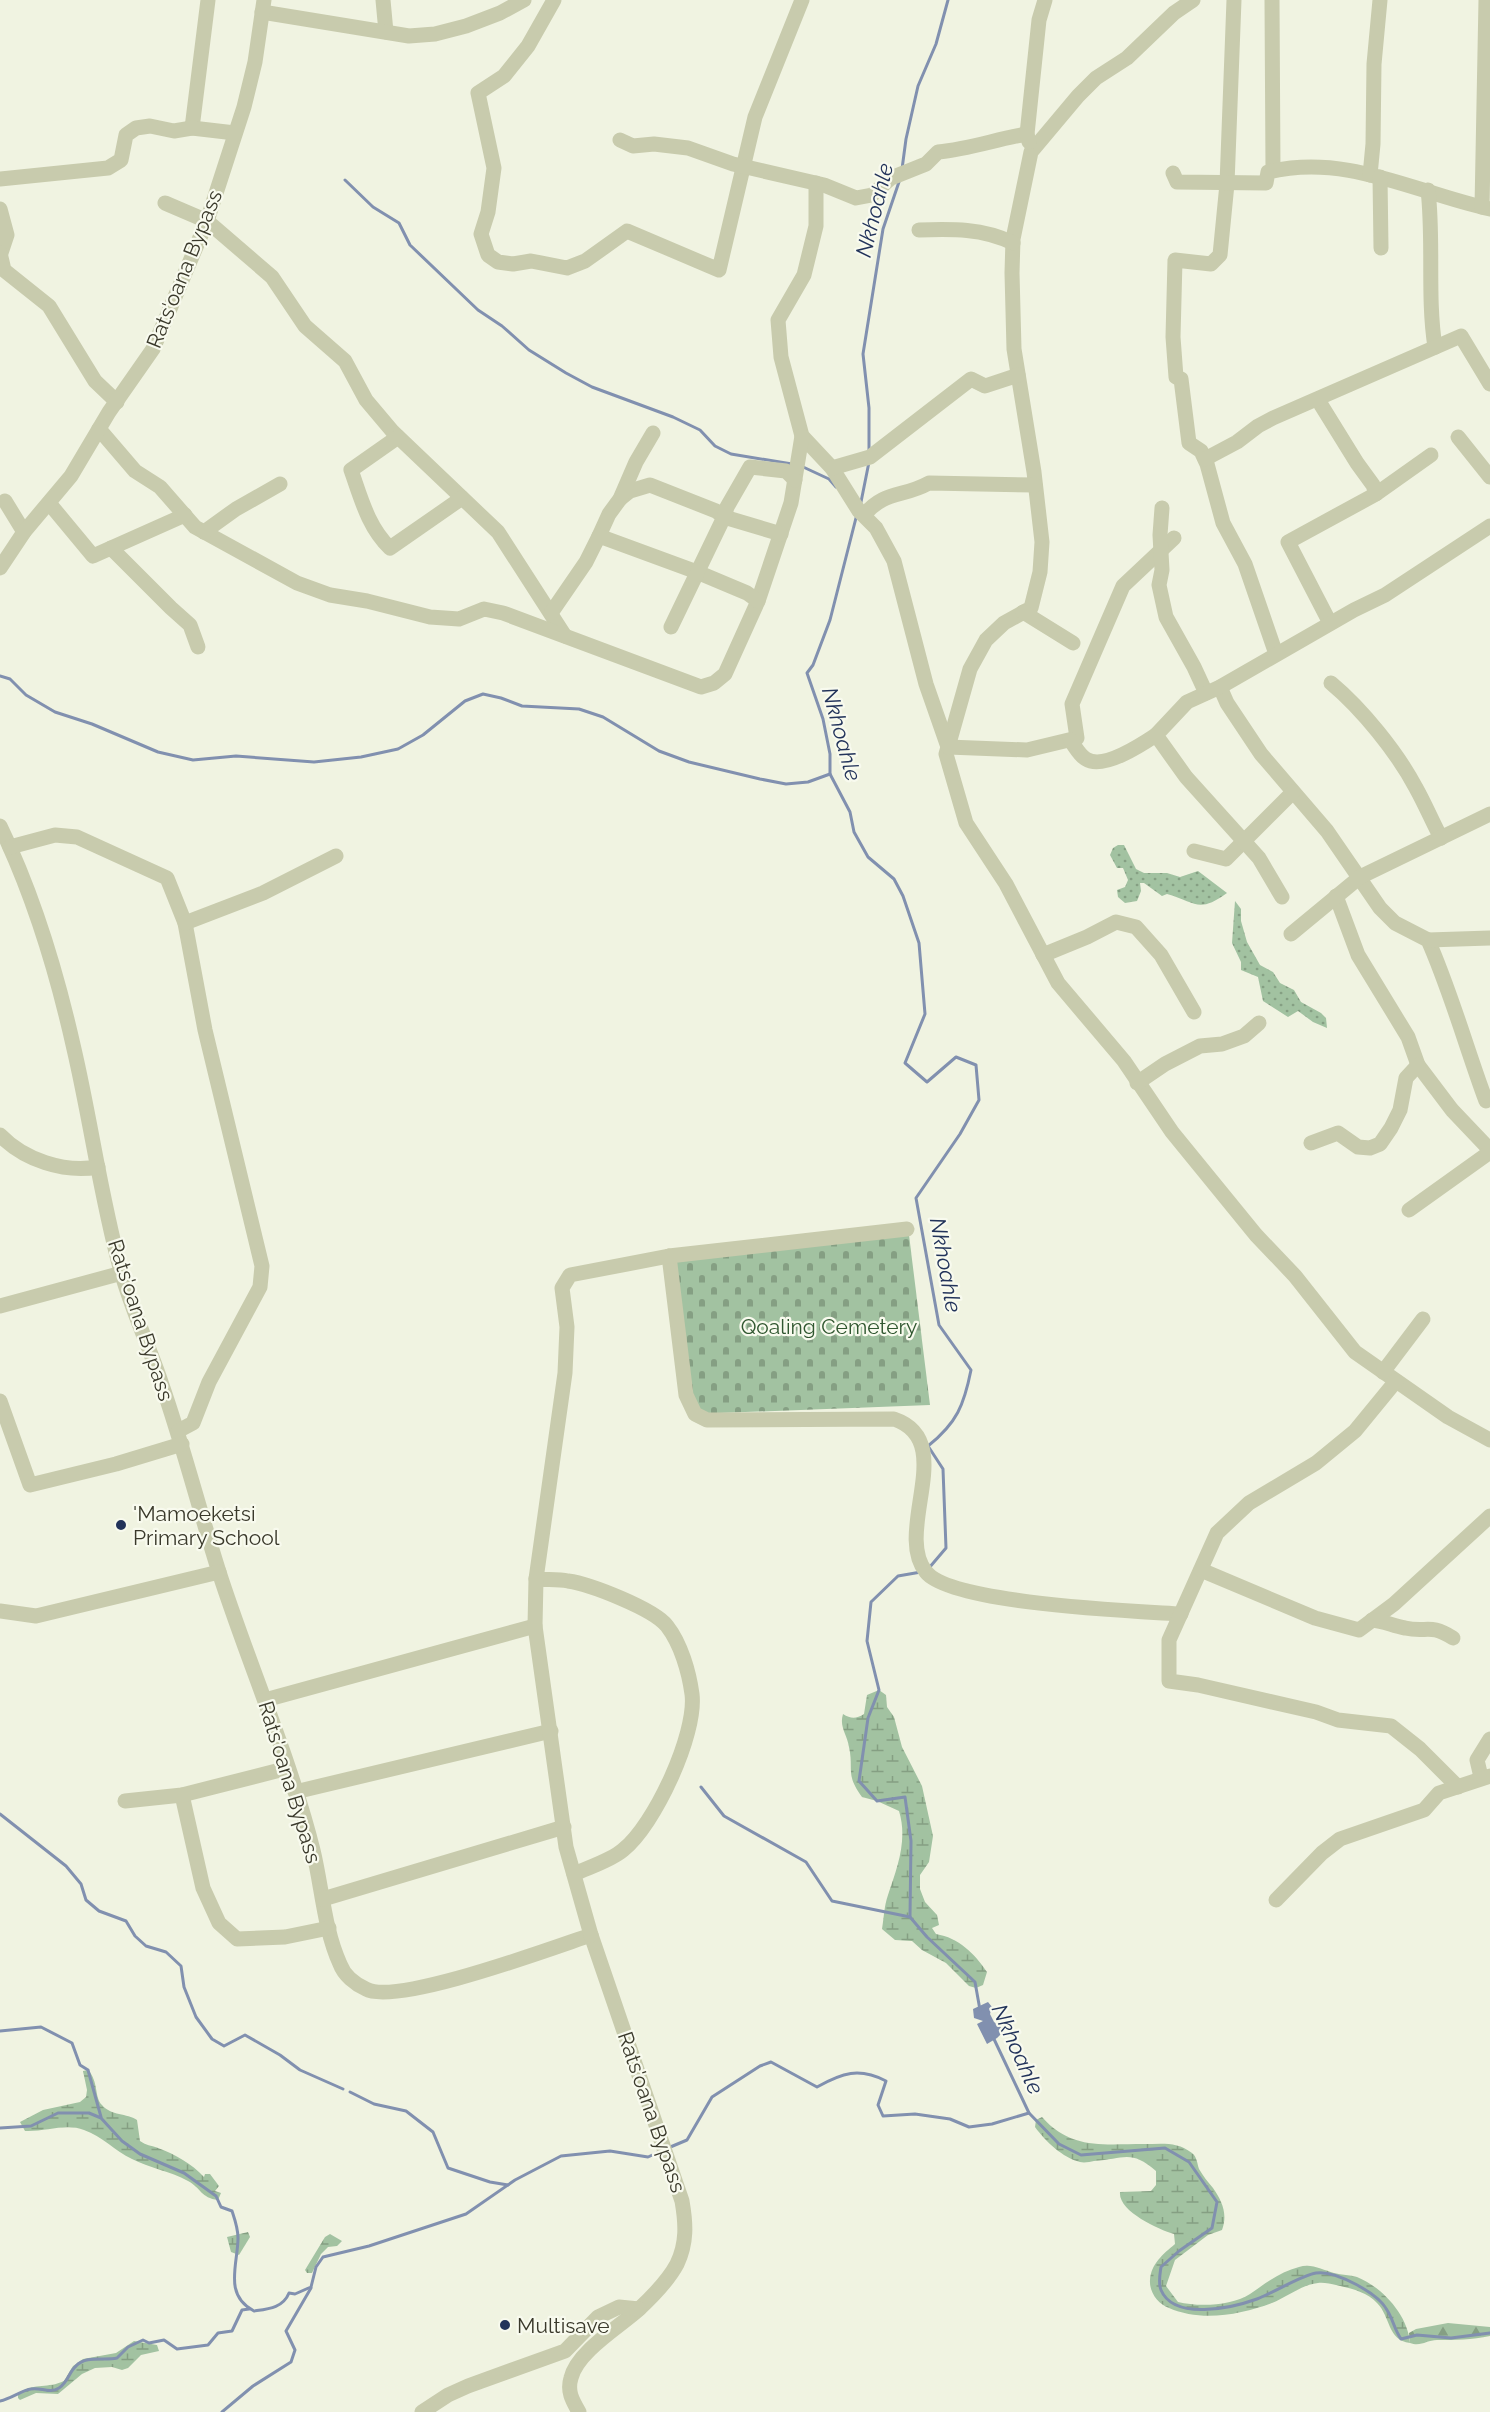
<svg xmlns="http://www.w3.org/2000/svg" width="1490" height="2412" viewBox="0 0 1490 2412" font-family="Raleway,sans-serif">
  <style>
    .grass { fill: url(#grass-dots) }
    .forest { fill: url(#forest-firs) }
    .wetland { fill: url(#wetland-marsh) }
    .cemetery { fill: url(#cemetery-stones) }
    .water { fill: #8190af }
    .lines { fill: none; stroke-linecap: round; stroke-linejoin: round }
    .stream { stroke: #8190af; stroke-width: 3 }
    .minor { stroke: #c8cbad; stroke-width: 15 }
    .poi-dot { fill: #22335a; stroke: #f8faee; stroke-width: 2 }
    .labels { text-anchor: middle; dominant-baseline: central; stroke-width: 4.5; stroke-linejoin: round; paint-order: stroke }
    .street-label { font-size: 21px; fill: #3a392b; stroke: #f8faee }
    .park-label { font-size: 21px; fill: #305730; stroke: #f8faee }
    .poi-label { font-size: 21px; fill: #3a392b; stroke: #f8faee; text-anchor: start }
    .water-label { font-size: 22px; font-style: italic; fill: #22335a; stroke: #f8faee }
  </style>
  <defs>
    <pattern id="grass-dots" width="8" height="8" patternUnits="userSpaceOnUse" patternTransform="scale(1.5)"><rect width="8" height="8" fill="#a2c2a1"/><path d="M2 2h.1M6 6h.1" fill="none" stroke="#859f83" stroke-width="1.8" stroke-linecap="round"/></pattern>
    <pattern id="forest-firs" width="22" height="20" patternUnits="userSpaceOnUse" patternTransform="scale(1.5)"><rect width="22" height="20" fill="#a2c2a1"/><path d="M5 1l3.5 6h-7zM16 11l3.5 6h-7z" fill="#859f83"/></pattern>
    <pattern id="wetland-marsh" width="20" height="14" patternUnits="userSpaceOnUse" patternTransform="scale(1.5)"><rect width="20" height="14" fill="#a2c2a1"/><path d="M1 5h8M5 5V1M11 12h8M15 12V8" fill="none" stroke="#859f83"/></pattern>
    <pattern id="cemetery-stones" width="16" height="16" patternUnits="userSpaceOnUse" patternTransform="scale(1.5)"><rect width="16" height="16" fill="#a2c2a1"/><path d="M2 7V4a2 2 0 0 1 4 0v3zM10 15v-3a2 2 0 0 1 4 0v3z" fill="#859f83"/></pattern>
  </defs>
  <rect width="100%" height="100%" fill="#f0f3e1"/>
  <g class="grass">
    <path d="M1118,845H1124L1136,869L1144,873H1167L1180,877L1198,871L1227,893C1198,914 1196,902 1167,894L1162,896L1144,883H1140L1141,891L1137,901L1125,903L1118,897L1117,890L1125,887L1128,880L1123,868H1117L1110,855L1113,848Z"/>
    <polygon points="1235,901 1241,909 1241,921 1247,942 1260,965 1273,972 1280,983 1294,990 1301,1002 1321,1013 1326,1018 1327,1028 1313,1022 1298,1011 1288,1017 1263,1001 1258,977 1241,970 1241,962 1232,943"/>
  </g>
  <path class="forest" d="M1448,2323L1490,2327V2336C1472,2340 1455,2340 1437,2340C1427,2340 1421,2347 1410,2343L1409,2333L1416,2329Z"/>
  <g class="wetland">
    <path d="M879,1690L886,1695L887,1707L894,1717L902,1747L922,1786L933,1836L929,1862L920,1875V1889L925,1902L937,1915L939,1925L932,1928L936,1934C959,1938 974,1953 987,1972L983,1985L976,1988L969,1986L946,1963L922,1950L912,1941L895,1940L882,1929C884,1918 884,1906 888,1895C897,1868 908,1840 899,1811L877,1801L862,1797C845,1774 854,1770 849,1747C847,1734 839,1727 843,1714C851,1719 856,1719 864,1714L867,1695Z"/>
    <path d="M88,2070C99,2082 94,2097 102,2105C111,2116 127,2113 137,2120L140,2141C147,2146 150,2145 158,2148C175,2154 192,2164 204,2177L205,2174H210L219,2186L215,2191L221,2193L218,2200C201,2198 201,2188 188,2181C170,2171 149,2168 132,2159C115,2151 102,2136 84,2130C66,2123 45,2132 25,2131L20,2122L43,2110L80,2102L86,2097L87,2090L83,2071Z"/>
    <path d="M1042,2117C1071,2150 1103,2144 1144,2144C1161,2144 1177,2141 1192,2153C1197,2157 1197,2163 1199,2169C1203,2176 1208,2182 1213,2188C1222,2201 1228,2214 1222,2230L1208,2235L1175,2260L1166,2286L1178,2302C1199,2307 1231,2306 1250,2294C1266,2283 1280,2272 1299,2267C1311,2263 1323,2270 1334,2273C1342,2275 1350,2275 1357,2277C1382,2287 1408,2315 1410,2343C1387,2340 1391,2317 1377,2303C1367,2292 1350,2288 1336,2285C1331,2284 1323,2282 1318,2283C1301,2285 1287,2297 1272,2303C1240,2315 1201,2322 1169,2308C1158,2304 1149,2292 1150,2280C1151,2264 1163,2254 1175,2244L1174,2234C1158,2229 1118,2211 1120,2192L1151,2191L1156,2185V2171C1131,2149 1124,2159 1094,2161C1090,2162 1084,2163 1080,2162C1063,2158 1045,2141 1035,2127L1036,2120Z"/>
    <polygon points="248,2232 250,2237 239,2255 231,2252 227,2237"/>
    <polygon points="330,2234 342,2241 337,2246 328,2247 321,2254 312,2273 307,2273 305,2270 325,2237"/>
    <path d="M134,2341L157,2345L159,2351L141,2355L128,2368L122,2370L112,2367L95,2368L82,2374L58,2394L36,2393L20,2400L18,2398V2393C37,2382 47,2389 64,2381L73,2366L83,2359L116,2353Z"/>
  </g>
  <polygon class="cemetery" points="909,1235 930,1405 695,1414 669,1256"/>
  <polygon class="water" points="988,2002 992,2007 990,2014 994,2022 1005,2030 997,2038 987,2044 977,2024 983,2021 974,2018 973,2009"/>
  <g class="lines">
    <g class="stream">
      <polyline points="902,169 906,139 918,86 936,44 948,0"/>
      <polyline points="345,180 373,207 399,223 410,245 478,310 502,326 529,350 566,373 592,387 673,417 700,430 715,446 731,454 792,464"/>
      <polyline points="869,452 869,408 863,354 883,229 900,179"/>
      <polyline points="801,466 829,479 836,487"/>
      <polyline points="861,502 869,462"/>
      <path d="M857,514L830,620L813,665L807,673L823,719L830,754V774L850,812L854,832L868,857L894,879L903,896L919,943L925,1014L905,1063L927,1082L956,1057L976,1065L979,1100L960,1134L916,1198L939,1325L971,1370C964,1405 957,1423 928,1446L943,1469L946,1548L929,1568"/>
      <polyline points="0,676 10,679 26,695 55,712 92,724 158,752 193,760 236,756 314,762 361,757 398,749 423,735 465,701 483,694 501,698 522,706 579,709 603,717 659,751 689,762 760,779 786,784 808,782 830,774"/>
      <polyline points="921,1572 898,1576 871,1602 867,1641 879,1690 868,1718 859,1781 877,1801 905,1797 911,1841 910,1917 927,1937 975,1982 980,2010"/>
      <polyline points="701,1787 724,1816 806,1862 832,1901 910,1917"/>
      <polyline points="0,1814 66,1866 81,1884 86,1900 99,1911 126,1921 135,1936 146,1946 166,1952 181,1966 184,1987 196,2017 212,2039 224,2046 245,2035 280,2055 300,2070 343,2089"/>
      <polyline points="0,2031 41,2027 72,2043 80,2065 88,2070 101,2117"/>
      <path d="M993,2037L1029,2113L1059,2144L1081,2155L1165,2148L1189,2162L1217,2202L1212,2228L1179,2251L1161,2267C1160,2274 1158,2283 1161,2290C1174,2321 1232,2308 1257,2299C1273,2293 1302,2275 1316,2273C1335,2270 1378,2293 1387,2310C1393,2319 1394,2329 1401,2339L1417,2335L1451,2338L1490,2333"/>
      <polyline points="350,2092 374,2104 406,2111 433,2132 448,2168 490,2182 508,2185"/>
      <path d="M0,2128L31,2126L58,2113H89L101,2118L122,2141L140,2154L184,2173L216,2196L221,2207L232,2211C235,2220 238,2228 238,2238C238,2264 223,2295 254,2311C268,2309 283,2308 289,2293L295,2294L311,2287L316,2267L323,2257L369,2246L466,2214L515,2180L561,2156L610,2151L648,2157L659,2152"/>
      <path d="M668,2148L687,2140L712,2097L760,2066L771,2062L817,2087C842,2073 859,2067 886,2081L878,2105L883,2116L915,2114L950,2119L969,2127L992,2124L1029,2113"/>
      <path d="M0,2401C11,2399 22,2390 31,2389C41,2387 49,2394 59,2388C68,2382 69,2372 76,2366C86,2355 104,2361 117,2358L128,2347L143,2340L149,2343L164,2340L177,2349L208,2345L218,2333L232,2331L242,2310L249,2309"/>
      <polyline points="222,2412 253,2386 291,2362 295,2350 286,2331 311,2288"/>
    </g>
    <g class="minor">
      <polyline points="383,0 386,32"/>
      <polyline points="554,0 528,46 504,76 478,93 494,168 488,212 481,234 488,255 498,262 513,264 531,261 567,268 585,261 627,231 719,270 755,117 802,0"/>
      <polyline points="1193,0 1174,13 1127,58 1096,78 1078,96 1031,152 1013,239 1012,273 1014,349 1034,472 1042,542 1040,572 1031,608 1004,623 986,640 970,669 946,754 966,823 1006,884 1058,983 1124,1061 1172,1132 1256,1235 1295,1276 1355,1352 1448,1417 1490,1440"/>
      <polyline points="1234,0 1227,184 1220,255 1211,264 1175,260 1173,337 1176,377 1181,379 1189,443 1201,451 1207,464 1223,523 1245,564 1276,654"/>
      <polyline points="1272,0 1273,170"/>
      <polyline points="262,12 409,36 435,34 466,26 500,13 524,0"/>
      <polyline points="192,128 208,0"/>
      <path d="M620,140L633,146L654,144L688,148L733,164L824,185L856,198L872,195L891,178L926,164L938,152C969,149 997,139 1027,134"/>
      <polyline points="1029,142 1027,134 1039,20 1045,0"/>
      <path d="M1173,173L1177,182L1266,183L1268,172C1347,153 1416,193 1490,209"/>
      <polyline points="1370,175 1373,144 1374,64 1380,0"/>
      <polyline points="1380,177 1381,248"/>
      <polyline points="0,179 108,168 121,160 126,135 136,128 150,126 174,131 192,128 235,133"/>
      <polyline points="816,183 816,226 804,275 778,320 781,357 802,436 832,468 859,511 876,528 894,561 926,684 948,747 1027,750 1077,738 1072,704 1123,586 1174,538"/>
      <path d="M1428,190C1434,242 1427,296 1435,347"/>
      <polyline points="165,203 207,221 272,277 305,326 345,361 366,400 393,432 498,532 565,636"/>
      <polyline points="1482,207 1486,0"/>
      <polyline points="0,209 7,235 1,253"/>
      <path d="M919,230C952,229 982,228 1013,243"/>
      <polyline points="0,253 4,270 49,306 95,381 117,402"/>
      <polyline points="1318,400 1357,463 1373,485 1376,494 1288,542 1330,623"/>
      <polyline points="99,429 135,471 160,487 195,527 297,583 330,595 367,601 430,617 459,619 484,609 503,613 701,687 714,683 725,674 758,601 791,503 802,436"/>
      <path d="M398,437L351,470C361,498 368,527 390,548L462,498"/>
      <polyline points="1458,437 1490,477"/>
      <polyline points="1205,459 1237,442 1258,426 1273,418 1461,336 1490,384"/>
      <polyline points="832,468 870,457 971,379 985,386 1018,375"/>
      <polyline points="1376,494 1431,455"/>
      <polyline points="620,499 630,491 650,485 716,511 724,517 781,534"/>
      <polyline points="5,501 24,532"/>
      <polyline points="49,503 93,556 185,515"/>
      <polyline points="1162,508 1160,535 1162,570 1159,585 1166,617 1194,667 1206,693"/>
      <path d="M864,515C885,490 902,498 929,483L1035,485"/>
      <polyline points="204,532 236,509 280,484"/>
      <polyline points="599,536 609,514 620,499 636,462 653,433"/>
      <polyline points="111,548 171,608 190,625 198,647"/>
      <polyline points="0,568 24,532 71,476 109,412 153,349 207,221 244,107 255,62 264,0"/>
      <polyline points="1023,612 1073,643"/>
      <polyline points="551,613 586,562 599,536 697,572 747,593 758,601"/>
      <polyline points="671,627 724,517 727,507 750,467 786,471 795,480"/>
      <path d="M1331,683C1362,709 1397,752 1416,788C1425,804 1432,821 1441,838"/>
      <path d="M1220,687L1227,703L1261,754L1327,831L1380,908L1395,923L1428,940C1451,992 1466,1047 1486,1101"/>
      <path d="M1070,740C1075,746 1079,755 1086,759C1103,770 1141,745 1156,735"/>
      <path d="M0,826C34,896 57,973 74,1049C91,1122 101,1199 121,1271C131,1308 149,1346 161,1382C183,1445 199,1509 219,1572C249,1665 289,1755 313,1850C322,1887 324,1929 340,1964C344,1975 355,1984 366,1989C396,2006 552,1948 591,1935L682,2201C686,2224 687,2243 677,2264C668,2281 652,2297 638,2310C619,2327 577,2352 571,2378C567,2391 572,2400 579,2412"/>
      <polyline points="10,847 55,835 77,837 167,878 185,923 205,1030 262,1266 260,1287 209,1382 193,1423 178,1431"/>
      <polyline points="1194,851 1226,859 1293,792"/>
      <polyline points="1336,896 1358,955 1408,1037 1418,1065 1452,1110 1490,1150"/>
      <polyline points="1282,897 1259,858 1186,777 1156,735 1187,702 1220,687 1354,610 1385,595 1490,526"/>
      <polyline points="185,923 263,893 336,856"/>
      <polyline points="1291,934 1360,877 1490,814"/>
      <polyline points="1428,940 1490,938"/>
      <polyline points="1043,955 1087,937 1116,922 1136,927 1161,955 1194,1012"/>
      <polyline points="1137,1083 1165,1064 1200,1046 1222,1044 1244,1036 1259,1023"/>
      <path d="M0,1135C24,1160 64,1173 98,1167"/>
      <polyline points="1311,1143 1338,1133 1358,1147 1370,1148 1380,1144 1391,1128 1400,1110 1406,1078 1418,1065"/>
      <polyline points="1409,1210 1490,1152"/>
      <path d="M669,1256L686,1395L695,1414L707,1420L894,1419C959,1441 893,1531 926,1572C951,1604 1136,1611 1181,1614"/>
      <polyline points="0,1306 122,1273"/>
      <polyline points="1383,1372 1423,1319"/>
      <polyline points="1396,1381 1355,1431 1316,1463 1249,1503 1217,1533 1169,1640 1169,1681 1198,1685 1316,1712 1338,1720 1391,1726 1420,1749 1458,1787"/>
      <polyline points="0,1401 30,1485 116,1464 182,1444"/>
      <polyline points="1201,1570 1315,1618 1359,1630 1394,1604 1490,1516"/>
      <path d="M536,1579C547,1580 558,1579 568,1581C590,1584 654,1609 667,1626C681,1644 689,1672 692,1694C697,1734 654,1826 623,1850C610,1861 589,1867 574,1874"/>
      <polyline points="0,1611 36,1616 219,1572"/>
      <path d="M1372,1620C1384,1621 1393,1626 1405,1628C1428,1633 1429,1623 1453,1638"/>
      <polyline points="265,1700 535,1626"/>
      <polyline points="1481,1777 1477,1760 1490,1739"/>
      <polyline points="295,1792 551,1731"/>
      <polyline points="182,1795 203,1888 219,1923 237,1939 285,1937 329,1928"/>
      <polyline points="125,1801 182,1795 288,1768"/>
      <polyline points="323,1899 564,1827"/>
      <polyline points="1276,1900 1322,1853 1340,1839 1424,1810 1439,1793 1490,1776"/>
      <polyline points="591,1935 566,1847 535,1626 536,1579 565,1373 567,1327 562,1288 570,1275 669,1256 907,1229"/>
      <polyline points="422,2412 448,2395 468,2386 565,2351 598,2317 619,2307 639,2309"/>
    </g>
  </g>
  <g class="poi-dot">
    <circle cx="121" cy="1525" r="6"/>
    <circle cx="505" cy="2325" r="6"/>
  </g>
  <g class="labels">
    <g class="street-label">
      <text transform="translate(184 269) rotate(-68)">Rats'oana Bypass</text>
      <text transform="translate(141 1320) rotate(72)">Rats'oana Bypass</text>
      <text transform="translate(290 1782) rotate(73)">Rats'oana Bypass</text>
      <text transform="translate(652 2112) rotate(71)">Rats'oana Bypass</text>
    </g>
    <g class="park-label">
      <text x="829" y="1326">Qoaling Cemetery</text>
    </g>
    <g class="poi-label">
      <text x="133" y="1513">'Mamoeketsi<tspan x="133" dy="24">Primary School</tspan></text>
      <text x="517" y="2325">Multisave</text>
    </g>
    <g class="water-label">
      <text transform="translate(874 210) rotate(-76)">Nkhoahle</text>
      <text transform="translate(842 734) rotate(75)">Nkhoahle</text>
      <text transform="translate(946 1265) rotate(80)">Nkhoahle</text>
      <text transform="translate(1018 2049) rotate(66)">Nkhoahle</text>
    </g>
  </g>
</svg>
